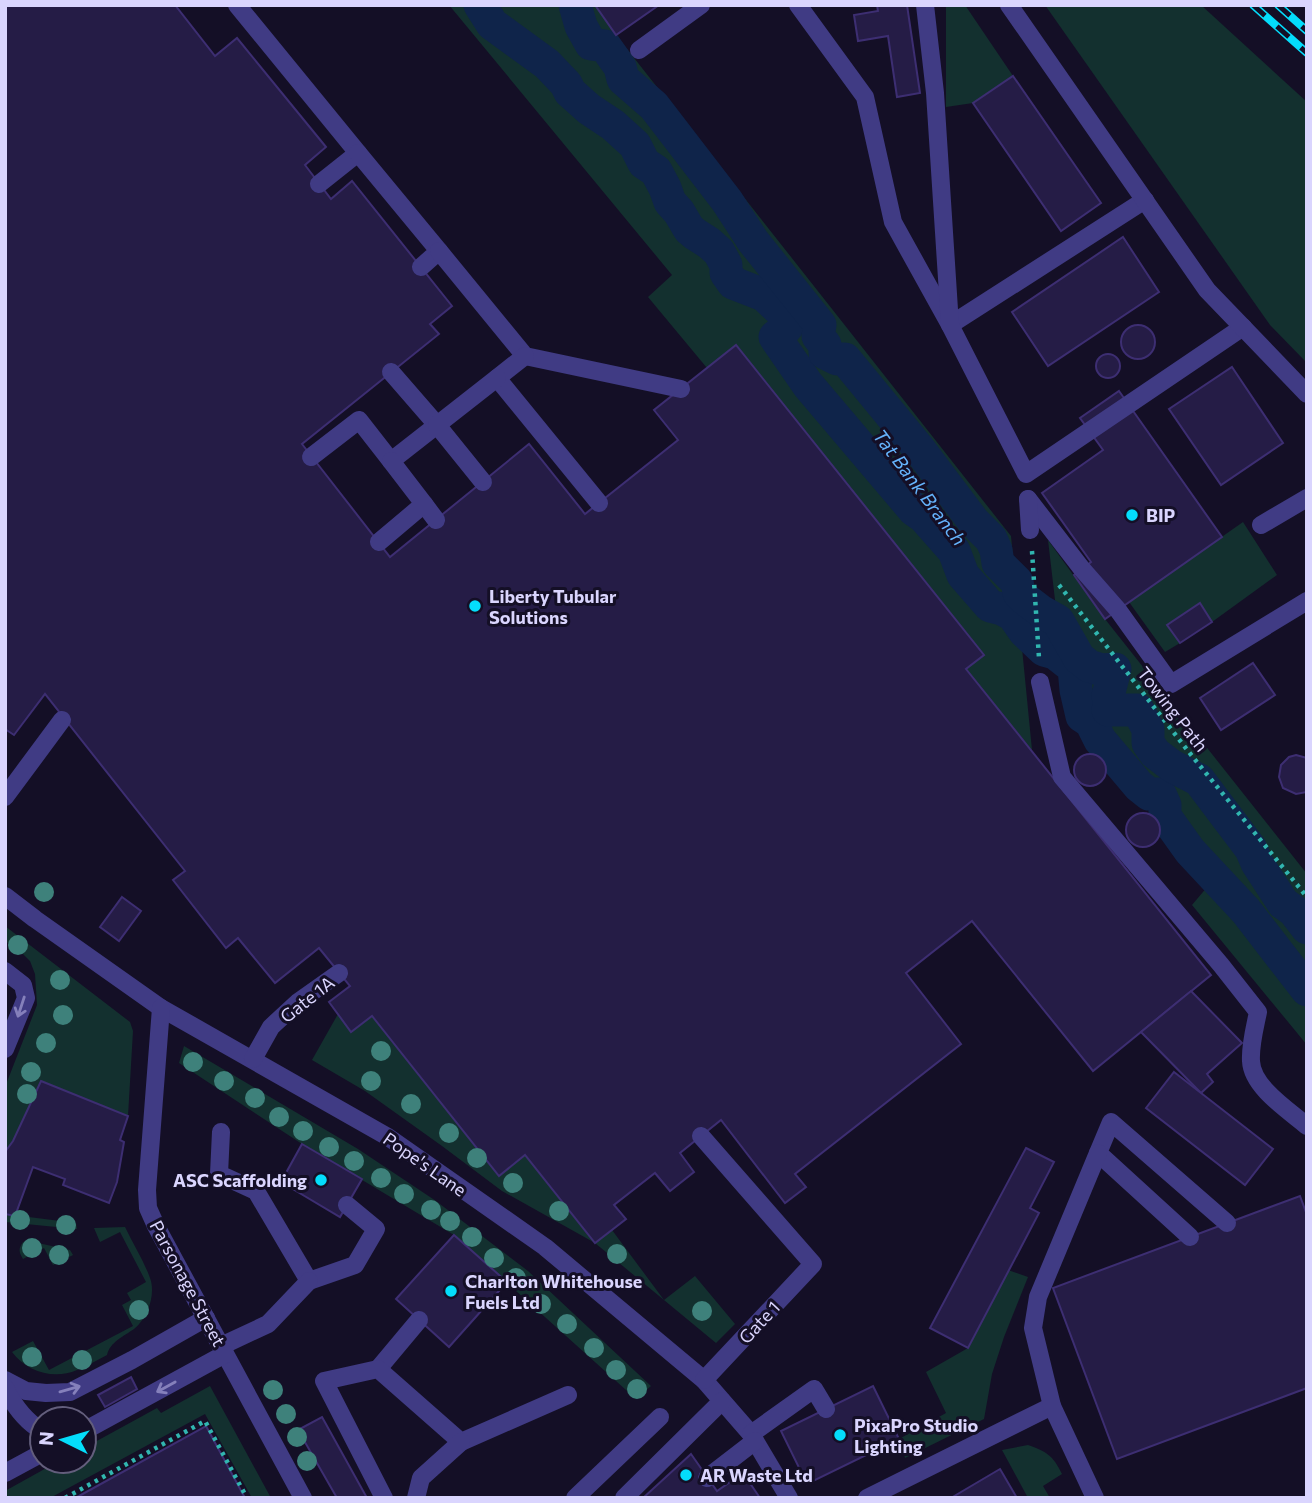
<svg xmlns="http://www.w3.org/2000/svg" width="1312" height="1503" viewBox="0 0 1312 1503" font-family="Commissioner,sans-serif">
  <style>
    .green { fill: #13302f }
    .lines { fill: none; stroke-linecap: round; stroke-linejoin: round }
    .canal { stroke: #0f244a; stroke-width: 33 }
    .building { fill: #251c46; stroke: #3d2e72; stroke-width: 2 }
    .path { stroke: #31b6b0; stroke-width: 4.5; stroke-dasharray: 3.5 5; stroke-linecap: butt }
    .minor { stroke: #403b84; stroke-width: 18 }
    .rail-casing { stroke: #04ddfb; stroke-width: 8 }
    .rail { stroke: #140f26; stroke-width: 5; stroke-dasharray: 16; stroke-linecap: butt }
    .tree { fill: #3e817b }
    .oneway { stroke: #8580bb }
    .poi-dot { fill: #04ddfb; stroke: #140f26; stroke-width: 2.5 }
    .labels { text-anchor: middle; dominant-baseline: central; stroke-width: 6; stroke-linejoin: round; paint-order: stroke }
    .poi-label { font-size: 18px; font-weight: bold; fill: #dad5fe; stroke: #140f26; text-anchor: start }
    .street-label { font-size: 18px; fill: #dad5fe; stroke: #140f26 }
    .water-label { font-size: 19px; font-style: italic; fill: #65b3fc; stroke: #140f26 }
  </style>
  <rect width="100%" height="100%" fill="#140f26"/>
  <g class="green">
    <polygon points="449,5 595,5 616,35 1011,536 1032,750 966,669 983,655 736,345 707,368 648,297 672,275"/>
    <polygon points="947,5 965,5 1013,76 973,103 946,107 946,7"/>
    <polygon points="1045,5 1201,5 1307,102 1307,363 1270,325"/>
    <polygon points="1243,522 1277,575 1212,622 1199,603 1168,624 1180,643 1165,652 1129,602"/>
    <polygon points="1048,540 1105,619 1307,874 1307,1045 1192,905 1208,886 1136,793 1068,711"/>
    <polygon points="5,926 130,1022 133,1031 128,1116 41,1081 13,1141 5,1152 5,1087 37,1005 35,974 30,961 20,951 5,941"/>
    <polygon points="338,1014 351,1032 372,1016 499,1176 525,1155 594,1243 612,1230 664,1300 695,1276 735,1324 716,1343 595,1243 502,1191 442,1146 365,1091 312,1060"/>
    <polygon points="184,1046 358,1149 436,1201 528,1271 651,1386 636,1399 454,1235 302,1144 179,1063"/>
    <polygon points="5,1214 76,1223 77,1229 5,1222"/>
    <path d="M125,1227C133,1244 144,1261 150,1278C156,1294 148,1318 134,1329C124,1336 110,1342 107,1355C97,1360 87,1366 77,1370C54,1380 27,1372 12,1352L33,1341L49,1370L133,1326L122,1305L131,1300L127,1293L146,1282L120,1232L100,1242L94,1228Z"/>
    <path d="M29,1241L70,1250L73,1255L53,1265L44,1248L23,1259C19,1252 18,1249 23,1242Z"/>
    <polygon points="1008,1270 1028,1277 1004,1337 992,1374 984,1419 905,1458 899,1439 946,1413 926,1372 968,1348"/>
    <polygon points="210,1386 271,1498 252,1498 205,1414 50,1498 5,1498 5,1491 59,1461 84,1461 84,1448 157,1408 161,1413"/>
    <path d="M1028,1445C1048,1452 1053,1456 1062,1474L1043,1486L1050,1498H1028L1002,1450Z"/>
  </g>
  <g class="lines">
    <g class="canal">
      <polyline points="480,5 492,24 547,64 566,84 570,92 589,109 613,125 635,145 644,163 656,171 665,188 670,202 679,212 689,229 695,234 709,243 719,252 726,265 726,273 733,283 764,295 783,313 787,327 775,337 808,385 914,510 924,517 954,551 963,575 990,606 1002,609 1013,615 1024,631 1044,650 1055,653 1074,668 1076,690 1082,716 1091,722 1100,740 1139,786 1149,794 1160,794 1165,805 1165,816 1190,851 1246,911 1307,990"/>
      <polyline points="575,5 581,26 591,44 605,46 620,67 623,79 654,106 727,201 753,241 820,325 818,336 825,345 825,353 837,359 845,359 919,449 974,522 991,539 996,550 998,563 1017,582 1019,593 1025,599 1042,612 1058,621 1079,658 1089,666 1102,670 1115,669 1108,696 1110,704 1108,710 1138,710 1148,729 1148,743 1155,753 1172,766 1199,780 1251,849 1257,863 1283,903 1294,911 1307,928"/>
    </g>
  </g>
  <g class="building">
    <polygon points="5,5 175,5 215,56 237,38 326,147 305,165 331,199 352,181 452,306 430,324 439,334 302,444 390,557 529,444 585,514 678,440 654,410 736,345 984,655 966,669 1211,975 1093,1071 972,921 906,973 961,1044 795,1174 806,1187 785,1203 721,1120 680,1153 694,1172 670,1191 655,1173 614,1205 626,1219 595,1243 525,1155 499,1176 372,1016 351,1032 329,1002 350,986 319,948 275,983 238,938 226,948 173,880 185,871 45,694 14,735 5,729"/>
    <polygon points="595,5 659,5 616,35"/>
    <polygon points="877,5 907,5 920,93 897,97 888,36 858,41 854,15 878,11"/>
    <polygon points="1013,76 1101,203 1061,231 973,103"/>
    <polygon points="1123,237 1159,292 1048,366 1012,312"/>
    <circle cx="1138" cy="342" r="17"/>
    <circle cx="1108" cy="366" r="12"/>
    <polygon points="1232,367 1283,443 1221,485 1169,409"/>
    <polygon points="1119,391 1222,537 1105,619 1074,575 1091,562 1042,493 1103,450 1080,418"/>
    <polygon points="1200,603 1212,622 1180,643 1167,625"/>
    <polygon points="1253,663 1275,695 1221,730 1200,698"/>
    <circle cx="1090" cy="770" r="16"/>
    <polygon points="1296,755 1307,758 1307,792 1296,794 1283,788 1279,777 1281,765 1289,757"/>
    <circle cx="1143" cy="830" r="17"/>
    <polygon points="122,897 141,911 119,941 100,927"/>
    <polygon points="1191,991 1242,1043 1207,1074 1213,1082 1201,1093 1141,1032"/>
    <polygon points="1174,1072 1273,1149 1245,1185 1146,1108"/>
    <polygon points="41,1081 128,1116 120,1140 124,1142 117,1182 109,1203 63,1185 65,1179 33,1167 15,1216 5,1214 5,1152 13,1141"/>
    <polygon points="302,1144 362,1179 340,1217 281,1182"/>
    <polygon points="1026,1148 1054,1162 1030,1208 1039,1213 968,1348 930,1328"/>
    <polygon points="1300,1196 1307,1215 1307,1388 1117,1459 1053,1288"/>
    <polygon points="454,1235 507,1282 449,1347 396,1299"/>
    <polygon points="131,1377 137,1389 105,1407 98,1395"/>
    <polygon points="873,1386 899,1439 807,1484 781,1431"/>
    <polygon points="322,1417 367,1498 337,1498 298,1430"/>
    <polygon points="206,1426 245,1498 75,1498 79,1496"/>
    <polygon points="691,1454 717,1491 743,1473 760,1498 643,1498"/>
    <polygon points="1000,1469 1017,1498 951,1498"/>
  </g>
  <g class="lines">
    <g class="path">
      <polyline points="1032,551 1039,658"/>
      <polyline points="1059,585 1192,756 1307,897"/>
      <polyline points="65,1498 205,1421 247,1498"/>
    </g>
    <g class="minor">
      <polyline points="237,5 358,153 319,184"/>
      <polyline points="798,5 865,97 893,222 950,325 1145,200"/>
      <polyline points="925,5 935,93 950,325 1026,474 1243,327"/>
      <polyline points="1009,5 1207,290 1307,394"/>
      <polyline points="639,50 701,5"/>
      <polyline points="358,153 439,251 421,267"/>
      <polyline points="439,251 525,356 681,389"/>
      <polyline points="525,356 497,378 599,503"/>
      <polyline points="311,457 359,420 391,461 437,425 391,372"/>
      <polyline points="483,482 437,425 497,378"/>
      <polyline points="1028,499 1082,569 1118,610 1171,684 1307,601"/>
      <polyline points="1028,499 1030,530"/>
      <polyline points="424,504 436,520"/>
      <polyline points="1261,525 1307,498"/>
      <polyline points="379,542 424,504 391,461"/>
      <path d="M1040,682L1062,777L1221,965L1258,1012C1255,1027 1250,1045 1251,1061C1252,1087 1288,1110 1307,1126"/>
      <polyline points="5,797 62,720"/>
      <polyline points="5,896 35,919 161,1008 388,1137 545,1247 704,1380 751,1434 789,1498"/>
      <polyline points="5,971 23,985 26,998 5,1049"/>
      <polyline points="161,1008 147,1190 148,1208 156,1226 303,1498"/>
      <polyline points="253,1059 271,1027 298,1002 339,973"/>
      <polyline points="221,1132 219,1174 256,1191 309,1281 355,1265 376,1229 347,1205"/>
      <polyline points="701,1136 813,1264 704,1380"/>
      <polyline points="1190,1237 1098,1153 1111,1122 1227,1223"/>
      <polyline points="221,1346 268,1324 309,1281"/>
      <polyline points="378,1369 419,1320"/>
      <polyline points="5,1380 26,1391 46,1393 70,1392 132,1360 206,1318"/>
      <path d="M5,1388C14,1406 25,1421 42,1431"/>
      <polyline points="84,1431 225,1354"/>
      <polyline points="751,1434 814,1389 826,1409"/>
      <polyline points="5,1473 42,1453"/>
      <polyline points="707,1478 755,1441"/>
      <polyline points="384,1498 324,1381 378,1369 461,1442 568,1395"/>
      <polyline points="416,1498 421,1478 461,1442"/>
      <polyline points="575,1498 660,1417"/>
      <polyline points="624,1498 722,1401"/>
      <polyline points="867,1498 1052,1406"/>
      <polyline points="1095,1498 1052,1406 1033,1328 1038,1297 1098,1153"/>
    </g>
    <g class="rail-casing">
      <g id="rail">
        <polyline points="1253,5 1307,53"/>
        <polyline points="1278,5 1307,31"/>
      </g>
    </g>
    <use href="#rail" class="rail"/>
  </g>
  <g class="tree">
    <circle cx="44" cy="892" r="10"/>
    <circle cx="18" cy="945" r="10"/>
    <circle cx="60" cy="980" r="10"/>
    <circle cx="63" cy="1015" r="10"/>
    <circle cx="46" cy="1043" r="10"/>
    <circle cx="381" cy="1051" r="10"/>
    <circle cx="193" cy="1062" r="10"/>
    <circle cx="31" cy="1072" r="10"/>
    <circle cx="224" cy="1081" r="10"/>
    <circle cx="371" cy="1081" r="10"/>
    <circle cx="27" cy="1094" r="10"/>
    <circle cx="255" cy="1098" r="10"/>
    <circle cx="411" cy="1104" r="10"/>
    <circle cx="279" cy="1117" r="10"/>
    <circle cx="303" cy="1131" r="10"/>
    <circle cx="449" cy="1133" r="10"/>
    <circle cx="329" cy="1147" r="10"/>
    <circle cx="477" cy="1158" r="10"/>
    <circle cx="354" cy="1161" r="10"/>
    <circle cx="381" cy="1178" r="10"/>
    <circle cx="513" cy="1183" r="10"/>
    <circle cx="404" cy="1194" r="10"/>
    <circle cx="431" cy="1210" r="10"/>
    <circle cx="559" cy="1211" r="10"/>
    <circle cx="20" cy="1220" r="10"/>
    <circle cx="450" cy="1221" r="10"/>
    <circle cx="66" cy="1225" r="10"/>
    <circle cx="472" cy="1237" r="10"/>
    <circle cx="32" cy="1248" r="10"/>
    <circle cx="617" cy="1254" r="10"/>
    <circle cx="59" cy="1255" r="10"/>
    <circle cx="494" cy="1258" r="10"/>
    <circle cx="516" cy="1278" r="10"/>
    <circle cx="541" cy="1304" r="10"/>
    <circle cx="139" cy="1310" r="10"/>
    <circle cx="702" cy="1311" r="10"/>
    <circle cx="567" cy="1324" r="10"/>
    <circle cx="594" cy="1348" r="10"/>
    <circle cx="32" cy="1357" r="10"/>
    <circle cx="82" cy="1360" r="10"/>
    <circle cx="616" cy="1370" r="10"/>
    <circle cx="637" cy="1389" r="10"/>
    <circle cx="273" cy="1390" r="10"/>
    <circle cx="286" cy="1414" r="10"/>
    <circle cx="297" cy="1437" r="10"/>
    <circle cx="307" cy="1461" r="10"/>
  </g>
  <defs><path id="oneway-shaft" d="M-6 0H5M1.5-3L5.5 0L1.5 3" fill="none" stroke-width="1.6" stroke-linecap="round" stroke-linejoin="round" transform="scale(1.75)"/></defs>
  <g class="oneway">
    <use href="#oneway-shaft" transform="translate(21 1007) rotate(108)"/>
    <use href="#oneway-shaft" transform="translate(166 1387) rotate(151)"/>
    <use href="#oneway-shaft" transform="translate(70 1389) rotate(-16)"/>
  </g>
  <g class="poi-dot">
    <circle cx="1132" cy="515" r="7"/>
    <circle cx="475" cy="606" r="7"/>
    <circle cx="321" cy="1180" r="7"/>
    <circle cx="451" cy="1291" r="7"/>
    <circle cx="840" cy="1435" r="7"/>
    <circle cx="686" cy="1475" r="7"/>
  </g>
  <g class="labels">
    <g class="poi-label">
      <text x="1146" y="515">BIP</text>
      <text x="489" y="596">Liberty Tubular<tspan x="489" dy="21">Solutions</tspan></text>
      <text x="307" y="1180" text-anchor="end">ASC Scaffolding</text>
      <text x="465" y="1281">Charlton Whitehouse<tspan x="465" dy="21">Fuels Ltd</tspan></text>
      <text x="854" y="1425">PixaPro Studio<tspan x="854" dy="21">Lighting</tspan></text>
      <text x="700" y="1475">AR Waste Ltd</text>
    </g>
    <g class="street-label">
      <text transform="translate(1173 709) rotate(52)">Towing Path</text>
      <text transform="translate(307 999) rotate(-38)">Gate 1A</text>
      <text transform="translate(425 1164) rotate(35)">Pope's Lane</text>
      <text transform="translate(188 1283) rotate(62)">Parsonage Street</text>
      <text transform="translate(759 1322) rotate(-47)">Gate 1</text>
    </g>
    <g class="water-label">
      <text transform="translate(920 487) rotate(53)">Tat Bank Branch</text>
    </g>
  </g>
  <rect width="1312" height="1503" fill="none" stroke="#dad5fe" stroke-width="14"/>
  <g transform="translate(63 1440) rotate(275)"><circle r="33" fill="#140f26" stroke="#635e7c" stroke-width="2"/>
  <path d="M0-5L12 26L0 18L-12 26Z" fill="#04ddfb"/>
  <text y="-10" font-size="19" font-weight="bold" text-anchor="middle" fill="#dad5fe">N</text>
  </g>
</svg>
